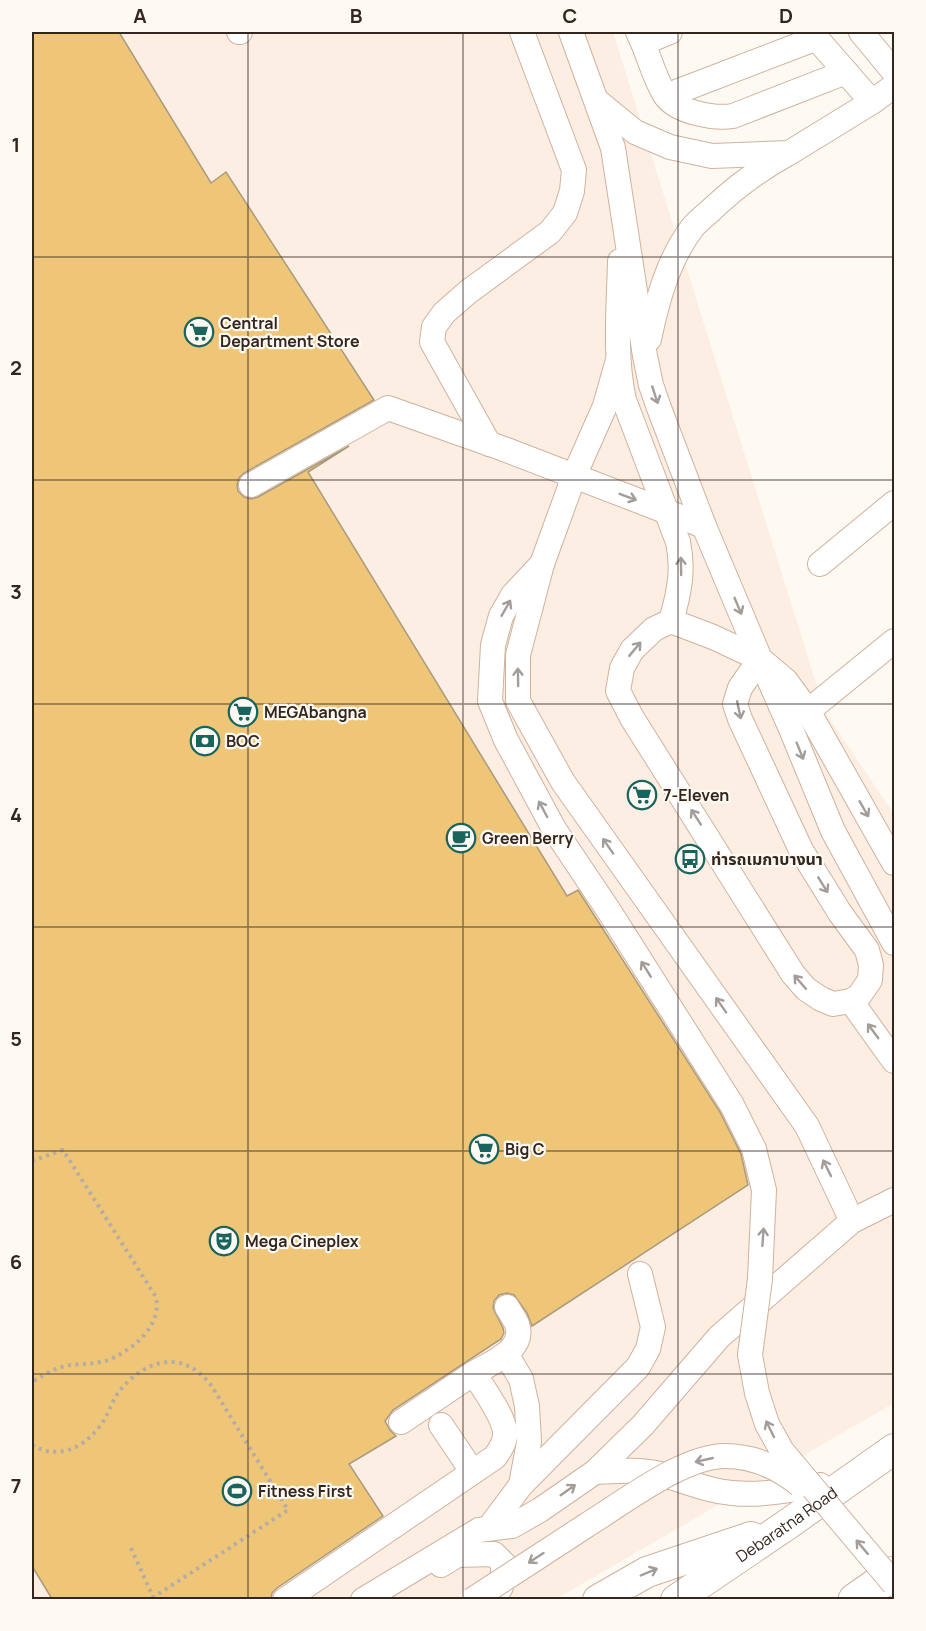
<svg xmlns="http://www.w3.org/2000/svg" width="926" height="1631" viewBox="0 0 926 1631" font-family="Manrope,'Noto Sans Thai',sans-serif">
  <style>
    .built { fill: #fdeee3 }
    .building { fill: #efc677; stroke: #aa9a7d; stroke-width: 1.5 }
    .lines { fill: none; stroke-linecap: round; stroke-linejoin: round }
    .minor-casing { stroke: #cfb29d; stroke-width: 26 }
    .major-casing { stroke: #cfb29d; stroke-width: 32 }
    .highway-casing { stroke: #cfb29d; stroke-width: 35 }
    .path { stroke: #b4aca6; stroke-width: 4; stroke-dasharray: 3 4.5; stroke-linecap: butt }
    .minor { stroke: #fff; stroke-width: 24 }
    .major { stroke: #fff; stroke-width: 30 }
    .highway { stroke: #fff; stroke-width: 33 }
    .minor-bridge-casing { stroke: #cfb29d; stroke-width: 26; stroke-linecap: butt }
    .minor-bridge { stroke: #fff; stroke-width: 24 }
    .oneway { stroke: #a39d9a }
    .grid { fill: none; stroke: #32261e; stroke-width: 1.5; stroke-opacity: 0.55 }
    .labels { text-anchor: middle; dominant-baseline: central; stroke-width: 4.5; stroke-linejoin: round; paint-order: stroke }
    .poi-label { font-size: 16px; font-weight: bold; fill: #32261e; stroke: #fff9f4; text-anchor: start }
    .street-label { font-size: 16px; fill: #32261e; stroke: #fff9f4 }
    .neatline { fill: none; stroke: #32261e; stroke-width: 2 }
    .grid-label { font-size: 20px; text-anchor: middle; font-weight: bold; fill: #32261e }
  </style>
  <rect width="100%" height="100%" fill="#fff9f4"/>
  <polygon class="built" points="32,32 613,32 825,712 894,814 894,1403 556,1599 32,1600"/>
  <polygon class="building" points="32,32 119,32 211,183 226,172 374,400 244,473 239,478 237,485 238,491 244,497 251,499 258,497 349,446 308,472 567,896 578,890 720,1112 741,1154 748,1185 532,1326 527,1313 514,1295 507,1293 499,1295 494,1301 493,1308 503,1328 504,1333 501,1339 393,1410 385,1421 390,1430 396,1436 349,1464 383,1516 277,1588 272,1593 271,1599 52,1599 32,1566"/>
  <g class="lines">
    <g class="minor-casing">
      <g id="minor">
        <polyline points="239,32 240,32"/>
        <polyline points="571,32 613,148 645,356 651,385 659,408 704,526 760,659 791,729 833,831 894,943"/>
        <polyline points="638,32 643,43 670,32"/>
        <polyline points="811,32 872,102"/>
        <polyline points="861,32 894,72"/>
        <path d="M643,43C650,60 655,79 665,95C676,112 714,119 733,116L846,72"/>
        <polyline points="666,96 817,38"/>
        <polyline points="597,101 635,132 670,147 712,156 789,153 872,102 894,86"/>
        <path d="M620,261C619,307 614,355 624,400L678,542C684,570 679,594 671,621"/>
        <path d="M649,339C657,301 668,260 692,228C697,222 703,217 709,212C733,189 758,170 787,154"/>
        <polyline points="489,444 432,342 434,327 444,313 468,292 550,232 565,213 572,191 574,170 522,32"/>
        <polyline points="251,485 388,408 504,449 704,526"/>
        <polyline points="542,564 518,655 518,701 563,782 807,1126 852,1221"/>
        <polyline points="820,564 894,503"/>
        <polyline points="760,659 740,688 735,704 740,719 801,850 840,913 867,950 871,965 870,980 859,996 851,1001 833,1004 821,999 806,989 793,974 632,718 618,691 622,668 632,650 654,629 671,621 713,637 760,659 786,681 808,711 894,863"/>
        <polyline points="808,711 894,641"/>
        <polyline points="609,911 554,829 506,740 490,701 493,645 501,616 513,595 542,564 574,476 605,406 618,360"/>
        <polyline points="851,1001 894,1061"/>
        <polyline points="401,1422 474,1373"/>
        <polyline points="441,1425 472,1471"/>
        <path d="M595,1472C617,1471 638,1469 660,1474C684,1480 706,1491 732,1493C761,1496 791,1490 820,1485"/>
        <polyline points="521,1485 638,1367 648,1349 653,1327 640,1274"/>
        <polyline points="489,1528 521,1485 529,1442 527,1406 521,1379 506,1354"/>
        <polyline points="441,1565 457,1555 494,1554 504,1564 501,1587 495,1595"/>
        <path d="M285,1600L495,1457C500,1450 506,1441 505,1432C503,1414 483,1389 474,1373C491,1363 526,1350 517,1324C514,1318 510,1312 507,1307"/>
        <polyline points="363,1600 479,1530 512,1526 540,1510 595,1472 643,1425 719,1337 852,1221 894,1200"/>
      </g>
    </g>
    <g class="major-casing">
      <g id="major">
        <polyline points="598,1600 647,1572 751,1537"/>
        <path id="s1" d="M676,1600L788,1524L894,1449"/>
      </g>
    </g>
    <g class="highway-casing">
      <polyline id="highway" points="855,1600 894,1573"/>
    </g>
    <g class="path">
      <path d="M32,1161L63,1150L156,1297C162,1325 135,1348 111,1359C96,1365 80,1363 65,1366C53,1369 42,1376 32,1382"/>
      <path d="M32,1445C57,1460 83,1449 100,1426C108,1416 111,1403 118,1393C131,1376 150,1361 173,1362C189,1363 201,1373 211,1385L288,1510L149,1600"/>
      <polyline points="131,1548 153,1597"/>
    </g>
    <use href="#minor" class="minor"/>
    <use href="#major" class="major"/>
    <use href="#highway" class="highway"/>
    <g class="minor-bridge-casing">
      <g id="minor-bridge">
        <polyline points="609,911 732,1105 754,1149 764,1190 760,1279 750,1355 757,1393 767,1424 782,1451 894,1584"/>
        <path d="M472,1600C510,1575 549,1550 587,1525C623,1503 683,1456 725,1456C754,1456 778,1467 800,1485"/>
      </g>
    </g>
    <use href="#minor-bridge" class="minor-bridge"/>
  </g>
  <defs><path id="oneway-shaft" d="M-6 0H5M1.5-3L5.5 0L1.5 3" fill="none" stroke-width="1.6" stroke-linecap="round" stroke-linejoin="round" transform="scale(1.5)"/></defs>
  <g class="oneway">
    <use href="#oneway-shaft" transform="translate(655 395) rotate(72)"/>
    <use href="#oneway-shaft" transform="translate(628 497) rotate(21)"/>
    <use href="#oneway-shaft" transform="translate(681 566) rotate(-91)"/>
    <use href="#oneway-shaft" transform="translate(738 606) rotate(67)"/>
    <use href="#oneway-shaft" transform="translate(506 608) rotate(-60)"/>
    <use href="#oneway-shaft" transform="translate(635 649) rotate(-50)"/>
    <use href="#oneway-shaft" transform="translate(518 677) rotate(-91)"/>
    <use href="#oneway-shaft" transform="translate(739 710) rotate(78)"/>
    <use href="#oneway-shaft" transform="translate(800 751) rotate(68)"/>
    <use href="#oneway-shaft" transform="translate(543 809) rotate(-118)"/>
    <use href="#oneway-shaft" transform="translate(864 809) rotate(60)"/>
    <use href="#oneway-shaft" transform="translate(696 817) rotate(-123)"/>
    <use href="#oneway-shaft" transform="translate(608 846) rotate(-125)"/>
    <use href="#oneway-shaft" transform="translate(823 885) rotate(58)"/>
    <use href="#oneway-shaft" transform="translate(646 969) rotate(-122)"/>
    <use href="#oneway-shaft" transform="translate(800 982) rotate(-131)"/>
    <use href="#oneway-shaft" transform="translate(721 1005) rotate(-125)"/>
    <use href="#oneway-shaft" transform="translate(873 1031) rotate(-126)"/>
    <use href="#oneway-shaft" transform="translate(827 1168) rotate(-116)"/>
    <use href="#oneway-shaft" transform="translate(763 1237) rotate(-86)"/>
    <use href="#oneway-shaft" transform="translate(770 1429) rotate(-116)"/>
    <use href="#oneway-shaft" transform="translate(704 1460) rotate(167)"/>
    <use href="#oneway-shaft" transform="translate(568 1490) rotate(-35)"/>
    <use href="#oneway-shaft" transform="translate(862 1547) rotate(-130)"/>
    <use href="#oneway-shaft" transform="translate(536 1558) rotate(147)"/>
    <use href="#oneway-shaft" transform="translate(649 1572) rotate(-23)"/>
  </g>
  <path class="grid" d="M248,32V1600M463,32V1600M678,32V1600M32,257H894M32,480H894M32,704H894M32,927H894M32,1151H894M32,1374H894"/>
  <defs>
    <g id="supermarket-ring" transform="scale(1.5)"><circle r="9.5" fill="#fff9f4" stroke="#19645c" stroke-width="1.5"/><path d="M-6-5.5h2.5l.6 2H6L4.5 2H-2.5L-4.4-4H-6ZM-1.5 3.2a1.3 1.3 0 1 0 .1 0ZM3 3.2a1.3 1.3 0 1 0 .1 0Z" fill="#19645c"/></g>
    <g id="bank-ring" transform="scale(1.5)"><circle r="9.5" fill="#fff9f4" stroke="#19645c" stroke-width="1.5"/><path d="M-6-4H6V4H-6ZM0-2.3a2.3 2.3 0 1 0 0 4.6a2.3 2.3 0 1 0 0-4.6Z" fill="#19645c"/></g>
    <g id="cafe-ring" transform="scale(1.5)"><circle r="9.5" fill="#fff9f4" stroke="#19645c" stroke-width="1.5"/><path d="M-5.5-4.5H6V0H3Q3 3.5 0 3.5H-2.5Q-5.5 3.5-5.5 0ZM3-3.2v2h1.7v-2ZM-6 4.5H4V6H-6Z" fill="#19645c"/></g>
    <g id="bus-ring" transform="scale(1.5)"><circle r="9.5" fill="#fff9f4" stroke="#19645c" stroke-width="1.5"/><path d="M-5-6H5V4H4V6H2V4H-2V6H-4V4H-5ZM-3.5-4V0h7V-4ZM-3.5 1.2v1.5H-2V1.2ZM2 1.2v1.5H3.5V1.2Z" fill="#19645c"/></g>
    <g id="theatre-ring" transform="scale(1.5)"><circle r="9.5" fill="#fff9f4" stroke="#19645c" stroke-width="1.5"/><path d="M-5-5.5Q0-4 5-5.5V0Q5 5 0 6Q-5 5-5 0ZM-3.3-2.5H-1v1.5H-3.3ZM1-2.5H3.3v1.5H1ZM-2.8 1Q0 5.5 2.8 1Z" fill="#19645c"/></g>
    <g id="stadium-ring" transform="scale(1.5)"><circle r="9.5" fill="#fff9f4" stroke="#19645c" stroke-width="1.5"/><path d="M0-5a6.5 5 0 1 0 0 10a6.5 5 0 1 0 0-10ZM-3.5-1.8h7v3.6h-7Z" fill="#19645c"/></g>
  </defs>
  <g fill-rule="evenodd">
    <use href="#supermarket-ring" x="199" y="332"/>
    <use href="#supermarket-ring" x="243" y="712"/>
    <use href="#bank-ring" x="205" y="741"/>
    <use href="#supermarket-ring" x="642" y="795"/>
    <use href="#cafe-ring" x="461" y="838"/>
    <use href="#bus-ring" x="690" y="859"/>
    <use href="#supermarket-ring" x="484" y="1149"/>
    <use href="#theatre-ring" x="224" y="1241"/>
    <use href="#stadium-ring" x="237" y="1491"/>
  </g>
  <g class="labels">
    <g class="poi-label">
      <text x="220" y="323">Central<tspan x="220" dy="18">Department Store</tspan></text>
      <text x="264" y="712">MEGAbangna</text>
      <text x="226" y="741">BOC</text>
      <text x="663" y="795">7-Eleven</text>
      <text x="482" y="838">Green Berry</text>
      <text x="711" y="859">ท่ารถเมกาบางนา</text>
      <text x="505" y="1149">Big C</text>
      <text x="245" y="1241">Mega Cineplex</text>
      <text x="258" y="1491">Fitness First</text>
    </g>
    <g class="street-label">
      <text stroke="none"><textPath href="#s1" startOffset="134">Debaratna Road</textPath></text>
    </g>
  </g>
  <rect width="926" height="1631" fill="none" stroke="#fff9f4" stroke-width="66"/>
  <rect x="33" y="33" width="860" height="1565" class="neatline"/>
  <g class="grid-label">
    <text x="140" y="23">A</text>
    <text x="356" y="23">B</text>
    <text x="570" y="23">C</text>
    <text x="786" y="23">D</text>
    <text x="16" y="152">1</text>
    <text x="16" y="375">2</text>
    <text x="16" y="599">3</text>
    <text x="16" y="822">4</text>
    <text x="16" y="1046">5</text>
    <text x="16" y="1269">6</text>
    <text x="16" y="1493">7</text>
  </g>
</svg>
